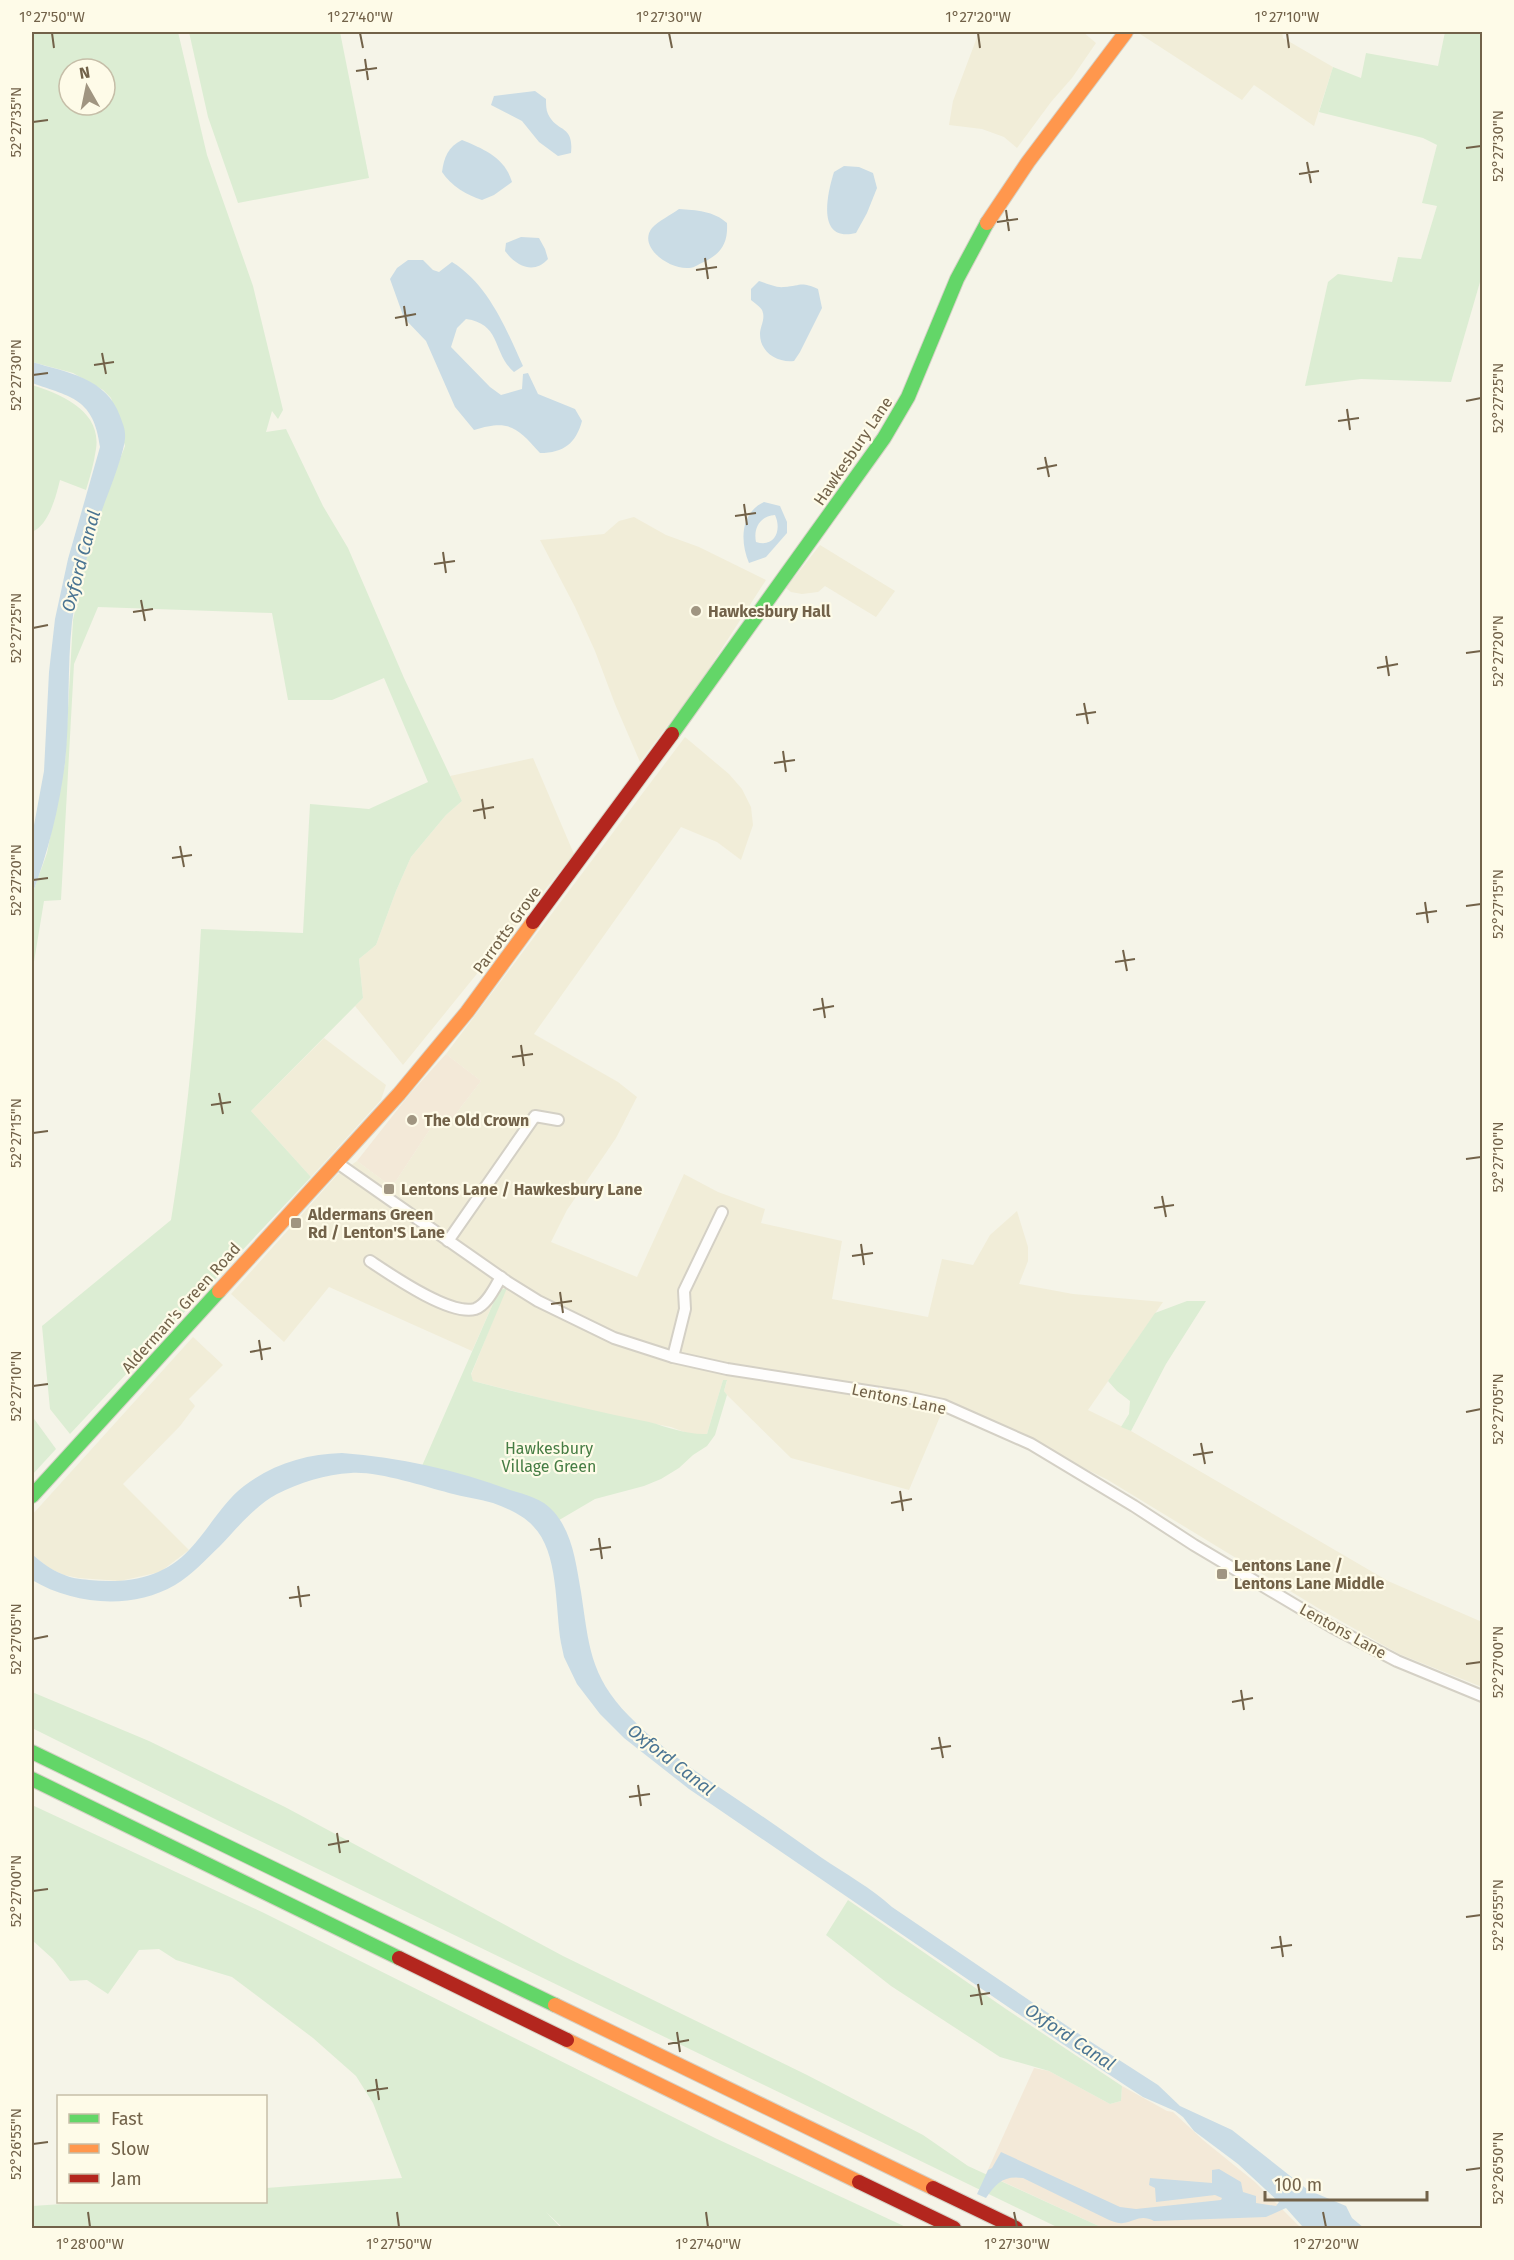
<svg xmlns="http://www.w3.org/2000/svg" width="1514" height="2260" viewBox="0 0 1514 2260" font-family="'Fira Sans',sans-serif">
  <style>
    .residential { fill: #f1edd8 }
    .commercial { fill: #f3e9d8 }
    .green { fill: #dcedd3; fill-rule: evenodd }
    .water { fill: #cadce5; fill-rule: evenodd }
    .lines { fill: none; stroke-linecap: round; stroke-linejoin: round }
    .street-casing { stroke: #d4d0c5; stroke-width: 14 }
    .fast-casing { stroke: #d5d1c6; stroke-width: 16 }
    .slow-casing { stroke: #d5d1c6; stroke-width: 16 }
    .jam-casing { stroke: #d5d1c6; stroke-width: 16 }
    .street { stroke: #fefdfc; stroke-width: 10 }
    .fast { stroke: #63d668; stroke-width: 14 }
    .slow { stroke: #ff974d; stroke-width: 14 }
    .jam { stroke: #b3261e; stroke-width: 14 }
    .ticks { fill: none; stroke: #726249; stroke-width: 2 }
    .poi-dot { fill: #a09581; stroke: #fefbe8; stroke-width: 2 }
    .labels { text-anchor: middle; dominant-baseline: central; stroke-width: 4.5; stroke-linejoin: round; paint-order: stroke }
    .street-label { font-size: 16px; fill: #726249; stroke: #fefbe8 }
    .poi-label { font-size: 16px; font-weight: bold; fill: #726249; stroke: #fefbe8; text-anchor: start }
    .park-label { font-size: 16px; fill: #467d44; stroke: #fefbe8 }
    .water-label { font-size: 18px; font-style: italic; fill: #4a7492; stroke: #fefbe8 }
    .neatline { fill: none; stroke: #726249; stroke-width: 2 }
    .ticks-label { font-size: 15px; text-anchor: middle; fill: #726249 }
  </style>
  <rect width="100%" height="100%" fill="#f5f4e8"/>
  <g class="residential">
    <polygon points="979,32 1083,32 1096,43 1072,78 1051,102 1017,148 1004,137 982,129 949,125 953,101"/>
    <polygon points="1137,32 1282,32 1283,38 1333,67 1314,126 1254,85 1242,100"/>
    <polygon points="634,517 666,535 699,547 766,580 701,681 640,762 615,704 595,651 575,607 540,540 604,534 619,521"/>
    <polygon points="820,545 895,591 876,617 825,586 818,592 802,594 791,592 786,588"/>
    <polygon points="685,737 729,774 742,789 751,807 753,825 741,860 717,842 681,827 534,1034 618,1082 637,1097 616,1138 567,1210 551,1242 637,1277 684,1174 718,1192 765,1209 761,1223 842,1241 832,1299 928,1317 942,1259 973,1265 990,1235 1017,1211 1028,1247 1028,1261 1019,1284 1073,1294 1163,1302 1088,1410 1131,1431 1388,1581 1482,1622 1482,1687 1399,1654 1318,1608 1108,1480 947,1400 909,1490 791,1458 727,1395 724,1391 727,1381 723,1380 707,1434 692,1435 671,1427 604,1414 473,1381 471,1375 506,1288 499,1290 472,1351 329,1287 284,1342 231,1294 337,1175 357,1161 392,1187 438,1117 448,1124 481,1081 446,1054"/>
    <polygon points="533,758 574,854 403,1065 355,1006 363,998 359,959 376,945 396,891 411,857 446,815 462,801 450,776"/>
    <polygon points="324,1038 386,1085 381,1100 311,1177 251,1111"/>
    <polygon points="193,1337 223,1365 189,1399 195,1406 180,1426 123,1484 189,1550 160,1572 120,1581 79,1578 64,1575 49,1568 32,1554 32,1515"/>
  </g>
  <g class="commercial">
    <polygon points="446,1054 481,1081 448,1124 438,1117 392,1187 357,1161 409,1095"/>
    <polygon points="1034,2068 1049,2071 1110,2104 1121,2101 1122,2086 1167,2111 1173,2112 1203,2140 1255,2182 1301,2228 1103,2228 986,2174"/>
  </g>
  <g class="green">
    <path d="M32,32H178L207,155L253,286L283,410L278,419L272,411L266,432L286,429L323,506L348,548L404,678L462,801L446,815L411,857L396,891L376,945L359,959L363,998L251,1111L311,1177L70,1434L50,1409L42,1326L171,1220C187,1123 196,1027 201,929L303,933L310,804L369,809L428,782L384,678L332,700H288L272,613L98,607L74,664L61,900L44,901L32,974V895L47,853L65,763L73,620L85,563L100,511L125,446L111,398L103,390L73,373L32,362ZM69,69H105V105H69Z"/>
    <polygon points="189,32 340,32 369,178 238,203 208,117"/>
    <polygon points="1445,32 1482,32 1482,275 1451,382 1361,379 1305,386 1328,282 1338,274 1392,282 1398,257 1421,259 1437,206 1422,203 1437,145 1423,138 1319,112 1333,67 1361,78 1366,53 1438,66"/>
    <path d="M32,385C61,394 102,411 96,449C94,463 90,477 86,490L60,480C56,496 49,525 32,532Z"/>
    <path d="M507,1288L471,1374L473,1381C531,1396 590,1410 649,1422C668,1427 687,1435 707,1434L723,1380H727L724,1391L727,1395L715,1435L707,1446L693,1455L679,1468L661,1479L644,1486L595,1499L549,1526L544,1521L418,1475L499,1290Z"/>
    <polygon points="1187,1301 1206,1301 1166,1364 1131,1431 1121,1427 1129,1414 1130,1401 1117,1391 1108,1381 1155,1313"/>
    <polygon points="32,1416 56,1449 32,1475"/>
    <polygon points="32,1692 149,1741 285,1807 563,1956 807,2075 923,2135 968,2166 1103,2228 1059,2228 223,1823 32,1728"/>
    <polygon points="32,1805 264,1913 715,2138 908,2228 563,2228 546,2212 561,2228 32,2228 32,2206 93,2202 266,2202 266,2188 402,2178 373,2103 356,2076 313,2038 232,1977 176,1960 159,1949 139,1950 108,1994 87,1980 70,1981 53,1959 32,1940"/>
    <polygon points="848,1900 1006,2009 1122,2086 1121,2101 1110,2104 1049,2071 1000,2057 891,1986 826,1935"/>
  </g>
  <g class="water">
    <path d="M535,91L546,99C546,104 546,110 548,114C557,133 574,124 571,153L558,156L539,142L522,121L491,105L494,96Z"/>
    <path d="M462,140C484,149 505,158 512,182L494,195L482,200C467,195 451,186 442,172C444,157 448,147 462,140Z"/>
    <path d="M844,166L859,167L873,173L877,188L867,213L856,233C816,243 827,194 834,172Z"/>
    <path d="M679,209C696,210 714,211 727,223C728,241 723,252 706,261C700,263 695,268 689,268C670,270 637,247 652,228C658,221 671,215 679,209Z"/>
    <path d="M521,237L539,238L545,249L548,259C534,275 516,266 505,251L506,243Z"/>
    <path d="M408,260H423L433,270L439,272L452,262C489,285 506,329 523,366L514,372C492,353 502,324 466,319L457,328L451,347L490,387L501,395L522,389L523,374L528,373L538,394L575,409L582,421C576,443 564,453 540,453C517,427 509,419 474,430L455,407L426,341L404,318L390,279L397,268Z"/>
    <path d="M759,281C766,283 776,288 784,287C801,286 800,281 818,289L822,308L800,352L794,361C778,363 760,353 760,334C760,326 766,319 762,310C760,307 755,303 751,300V289Z"/>
    <path d="M32,362C66,372 107,378 120,416C122,422 125,428 125,434C127,451 100,512 94,533C86,562 76,592 72,622C67,668 70,716 65,763C59,809 48,852 32,895V836L44,771L49,672L55,619L68,559L100,447C94,399 72,397 32,383Z"/>
    <path d="M764,502L780,506L787,522V533L766,557L749,563C740,542 740,513 764,502ZM775,515C782,530 775,548 756,542C753,527 761,516 775,515Z"/>
    <path d="M342,1453C399,1457 456,1470 510,1490C526,1495 542,1498 554,1512C573,1534 576,1564 581,1592C589,1644 589,1675 629,1716C664,1752 706,1778 747,1806C773,1823 797,1841 822,1858C846,1874 871,1888 892,1907L1085,2038L1158,2085L1180,2106L1232,2130L1308,2190L1346,2206L1352,2218L1364,2228H1307L1302,2226L1286,2208L1266,2217L1154,2221C1141,2214 1136,2221 1123,2223C1118,2224 1112,2221 1107,2219L1023,2178C1004,2175 996,2183 986,2198L977,2194L988,2170L992,2168L1001,2152L1120,2207L1136,2209L1221,2200L1222,2198L1215,2195L1156,2202L1155,2188L1149,2185L1150,2178L1212,2183V2170L1219,2169L1241,2182L1243,2192L1256,2196V2203L1276,2206L1279,2202L1238,2164L1194,2131L1183,2117L1175,2111L1143,2097L1061,2043L689,1789L624,1738L600,1714L577,1684L564,1657L561,1643C555,1608 559,1552 533,1526C523,1515 507,1508 493,1503C479,1499 464,1497 449,1493C423,1486 377,1471 351,1473C326,1474 299,1483 277,1494C255,1506 237,1528 220,1546C206,1559 192,1575 175,1585C132,1610 74,1605 32,1580V1554C41,1562 51,1570 62,1574C70,1578 80,1579 89,1580C127,1584 164,1578 190,1549C209,1529 222,1503 244,1486C273,1464 306,1454 342,1453Z"/>
  </g>
  <g class="lines">
    <g class="street-casing">
      <g id="street">
        <polyline points="336,1162 509,1283 538,1301 614,1338 673,1357 727,1369 906,1397 943,1405 1031,1444 1134,1506 1194,1545 1332,1627 1397,1661 1482,1696"/>
        <polyline points="448,1241 535,1116 558,1120"/>
        <path d="M370,1261C391,1275 450,1316 475,1309C487,1305 495,1287 501,1277"/>
        <polyline points="673,1357 685,1309 684,1291 722,1212"/>
      </g>
    </g>
    <g class="fast-casing">
      <g id="fast">
        <polyline points="672,734 884,438 908,397 957,279 987,223"/>
        <polyline points="32,1496 219,1291"/>
        <polyline points="32,1752 555,2005"/>
        <polyline points="32,1779 399,1958"/>
      </g>
    </g>
    <g class="slow-casing">
      <g id="slow">
        <polyline points="987,223 1028,162 1126,32"/>
        <polyline points="219,1291 399,1094 467,1012 533,922"/>
        <polyline points="555,2005 933,2188"/>
        <polyline points="567,2040 859,2182"/>
      </g>
    </g>
    <g class="jam-casing">
      <g id="jam">
        <polyline points="533,922 672,734"/>
        <polyline points="399,1958 567,2040"/>
        <polyline points="859,2182 954,2228"/>
        <polyline points="933,2188 1016,2228"/>
      </g>
    </g>
    <use href="#street" class="street"/>
    <use href="#fast" class="fast"/>
    <use href="#slow" class="slow"/>
    <use href="#jam" class="jam"/>
  </g>
  <path class="ticks" d="M52,33L54,48M360,33L363,48M669,33L672,48M978,33L980,48M1287,33L1289,48M365,59L368,80M356,71L377,68M33,122L48,120M1466,148L1481,146M1307,162L1311,183M1299,174L1319,171M1006,210L1009,231M997,222L1018,219M705,258L708,279M696,270L717,267M404,306L407,326M395,318L416,314M102,353L106,374M94,365L114,362M33,375L48,373M1466,401L1481,398M1347,409L1350,430M1338,421L1359,418M1045,457L1049,477M1037,469L1057,465M744,504L747,525M735,516L756,513M443,552L446,573M434,564L455,561M141,600L145,621M133,612L153,609M33,628L48,625M1466,653L1481,651M1386,656L1389,676M1377,668L1398,664M1084,703L1088,724M1076,715L1096,712M783,751L786,772M774,763L795,760M482,799L485,819M473,811L494,807M180,846L184,867M172,858L192,855M33,880L48,878M1425,902L1428,923M1466,906L1481,904M1416,914L1437,911M1123,950L1127,971M1115,962L1135,959M822,998L825,1018M813,1010L834,1006M521,1045L524,1066M512,1057L533,1054M219,1093L223,1114M211,1105L231,1102M33,1133L48,1131M1466,1159L1481,1157M1162,1196L1166,1217M1154,1208L1174,1205M861,1244L864,1265M852,1256L873,1253M560,1292L563,1313M551,1304L572,1301M259,1340L262,1360M250,1352L271,1348M33,1386L48,1384M1466,1412L1481,1409M1201,1443L1205,1464M1193,1455L1213,1452M900,1491L903,1511M891,1503L912,1499M599,1538L602,1559M590,1550L611,1547M298,1586L301,1607M289,1598L310,1595M33,1639L48,1636M1466,1664L1481,1662M1241,1690L1244,1710M1232,1702L1253,1698M939,1737L943,1758M931,1749L951,1746M638,1785L641,1806M629,1797L650,1794M337,1833L340,1853M328,1845L349,1841M33,1891L48,1889M1466,1917L1481,1915M1280,1936L1283,1957M1271,1948L1292,1945M978,1984L982,2005M970,1996L990,1993M677,2032L680,2052M668,2044L689,2040M376,2079L379,2100M367,2091L388,2088M33,2144L48,2142M1466,2170L1481,2168M88,2212L90,2227M397,2212L399,2227M706,2212L708,2227M1014,2212L1017,2227M1323,2212L1326,2227"/>
  <g class="poi-dot">
    <circle cx="696" cy="611" r="6"/>
    <circle cx="412" cy="1120" r="6"/>
    <rect x="383" y="1183" width="12" height="12" rx="3"/>
    <rect x="290" y="1217" width="12" height="12" rx="3"/>
    <rect x="1216" y="1568" width="12" height="12" rx="3"/>
  </g>
  <g class="labels">
    <g class="street-label">
      <text transform="translate(853 451) rotate(-56)">Hawkesbury Lane</text>
      <text transform="translate(507 930) rotate(-54)">Parrotts Grove</text>
      <text transform="translate(181 1308) rotate(-48)">Alderman's Green Road</text>
      <text transform="translate(899 1399) rotate(12)">Lentons Lane</text>
      <text transform="translate(1343 1631) rotate(29)">Lentons Lane</text>
    </g>
    <g class="poi-label">
      <text x="708" y="611">Hawkesbury Hall</text>
      <text x="424" y="1120">The Old Crown</text>
      <text x="401" y="1189">Lentons Lane / Hawkesbury Lane</text>
      <text x="308" y="1214">Aldermans Green<tspan x="308" dy="18">Rd / Lenton'S Lane</tspan></text>
      <text x="1234" y="1565">Lentons Lane /<tspan x="1234" dy="18">Lentons Lane Middle</tspan></text>
    </g>
    <g class="park-label">
      <text x="549" y="1448">Hawkesbury<tspan x="549" dy="18">Village Green</tspan></text>
    </g>
    <g class="water-label">
      <text transform="translate(81 561) rotate(-75)">Oxford Canal</text>
      <text transform="translate(671 1760) rotate(38)">Oxford Canal</text>
      <text transform="translate(1070 2037) rotate(34)">Oxford Canal</text>
    </g>
  </g>
  <rect width="1514" height="2260" fill="none" stroke="#fefbe8" stroke-width="66"/>
  <rect x="57" y="2095" width="210" height="108" fill="#fefbe8" stroke="#c6bea8" stroke-width="1.5"/>
  <rect x="69" y="2114" width="30" height="9" fill="#63d668" stroke="#c6bea8" stroke-width="1.5"/>
  <text x="111" y="2125" font-size="18" fill="#726249">Fast</text>
  <rect x="69" y="2144" width="30" height="9" fill="#ff974d" stroke="#c6bea8" stroke-width="1.5"/>
  <text x="111" y="2155" font-size="18" fill="#726249">Slow</text>
  <rect x="69" y="2174" width="30" height="9" fill="#b3261e" stroke="#c6bea8" stroke-width="1.5"/>
  <text x="111" y="2185" font-size="18" fill="#726249">Jam</text>
  <g transform="translate(87 87) rotate(351)"><circle r="28" fill="#fefbe8" stroke="#c6bea8" stroke-width="1.5"/>
  <path d="M0-4.5L10 22L0 15L-10 22Z" fill="#a09581"/>
  <text y="-9" font-size="16" font-weight="bold" text-anchor="middle" fill="#726249">N</text>
  </g>
  <path d="M1265 2191v9h162v-9" fill="none" stroke="#726249" stroke-width="3"/>
  <text x="1274" y="2191" font-size="18" fill="#726249" stroke="#fefbe8" stroke-width="4.5" paint-order="stroke">100 m</text>
  <rect x="33" y="33" width="1448" height="2194" class="neatline"/>
  <g class="ticks-label">
    <text x="52" y="22">1°27'50"W</text>
    <text x="360" y="22">1°27'40"W</text>
    <text x="669" y="22">1°27'30"W</text>
    <text x="978" y="22">1°27'20"W</text>
    <text x="1287" y="22">1°27'10"W</text>
    <text transform="translate(16 122) rotate(-90)" y="5">52°27'35"N</text>
    <text transform="translate(1498 146) rotate(-90)" y="5">52°27'30"N</text>
    <text transform="translate(16 375) rotate(-90)" y="5">52°27'30"N</text>
    <text transform="translate(1498 398) rotate(-90)" y="5">52°27'25"N</text>
    <text transform="translate(16 628) rotate(-90)" y="5">52°27'25"N</text>
    <text transform="translate(1498 651) rotate(-90)" y="5">52°27'20"N</text>
    <text transform="translate(16 880) rotate(-90)" y="5">52°27'20"N</text>
    <text transform="translate(1498 904) rotate(-90)" y="5">52°27'15"N</text>
    <text transform="translate(16 1133) rotate(-90)" y="5">52°27'15"N</text>
    <text transform="translate(1498 1157) rotate(-90)" y="5">52°27'10"N</text>
    <text transform="translate(16 1386) rotate(-90)" y="5">52°27'10"N</text>
    <text transform="translate(1498 1409) rotate(-90)" y="5">52°27'05"N</text>
    <text transform="translate(16 1639) rotate(-90)" y="5">52°27'05"N</text>
    <text transform="translate(1498 1662) rotate(-90)" y="5">52°27'00"N</text>
    <text transform="translate(16 1891) rotate(-90)" y="5">52°27'00"N</text>
    <text transform="translate(1498 1915) rotate(-90)" y="5">52°26'55"N</text>
    <text transform="translate(16 2144) rotate(-90)" y="5">52°26'55"N</text>
    <text transform="translate(1498 2168) rotate(-90)" y="5">52°26'50"N</text>
    <text x="90" y="2249">1°28'00"W</text>
    <text x="399" y="2249">1°27'50"W</text>
    <text x="708" y="2249">1°27'40"W</text>
    <text x="1017" y="2249">1°27'30"W</text>
    <text x="1326" y="2249">1°27'20"W</text>
  </g>
</svg>
